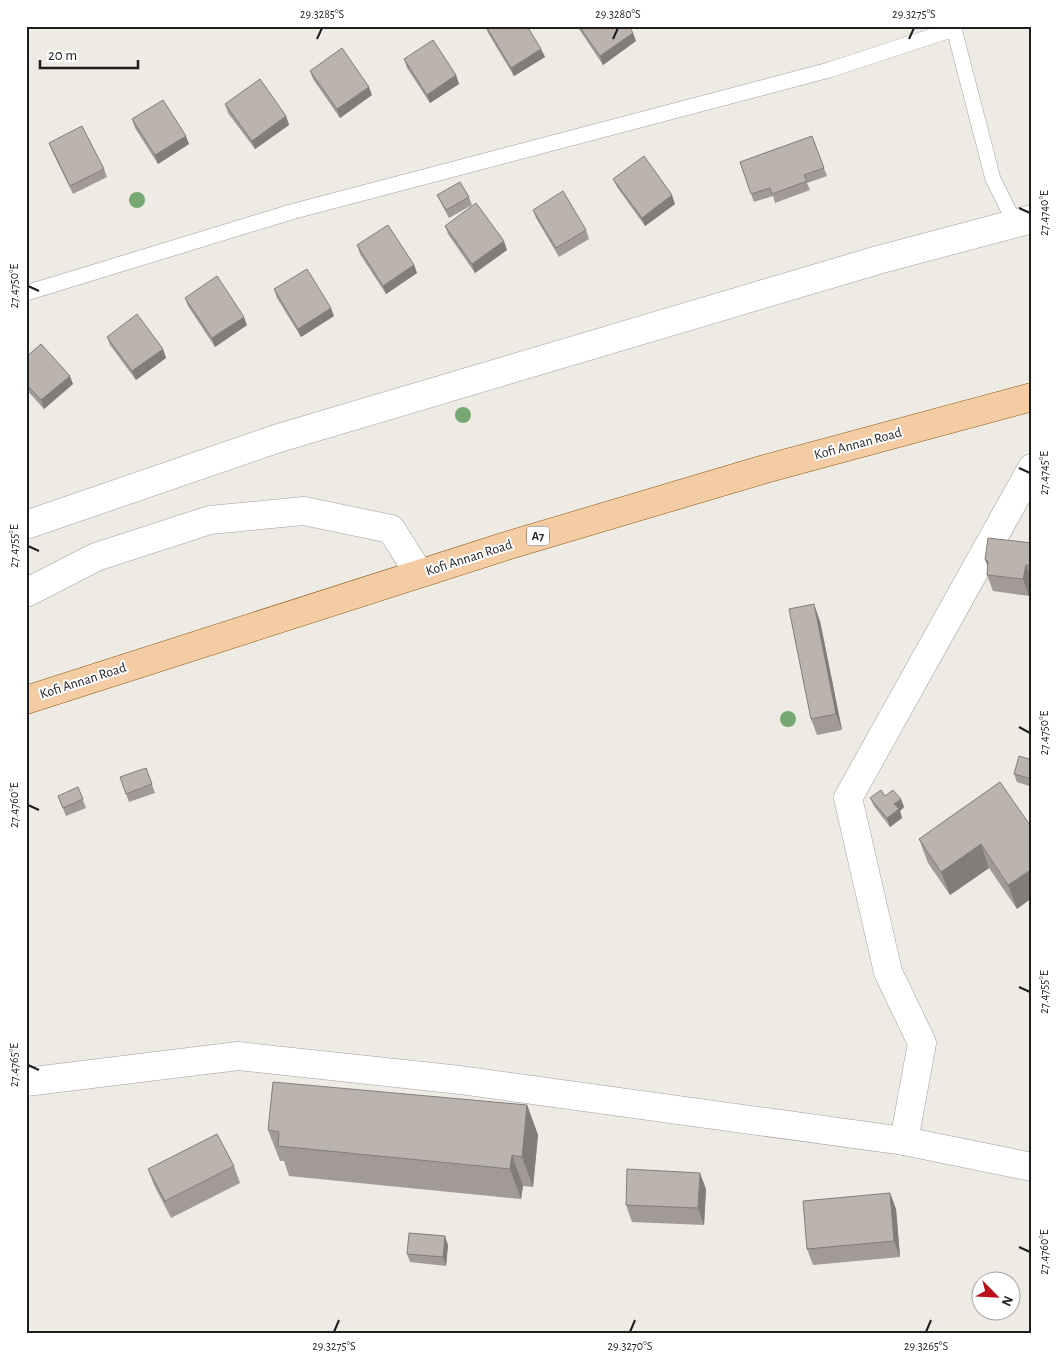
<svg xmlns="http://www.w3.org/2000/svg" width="1058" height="1359" viewBox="0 0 1058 1359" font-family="'Alegreya Sans',sans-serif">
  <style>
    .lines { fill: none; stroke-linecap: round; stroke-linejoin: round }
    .service-casing { stroke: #9f9f9f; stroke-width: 16 }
    .minor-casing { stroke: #9f9f9f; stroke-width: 29 }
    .primary-casing { stroke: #8a580d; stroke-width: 29 }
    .service { stroke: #fff; stroke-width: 15 }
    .minor { stroke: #fff; stroke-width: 28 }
    .primary { stroke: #f4cca4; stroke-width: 28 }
    .tree { fill: #77a873 }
    .wall { fill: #a19a96 }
    .shaded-wall { fill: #837d7a }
    .building { fill: #bbb3ae; stroke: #837d7a }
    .ticks { fill: none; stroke: #1e1e1e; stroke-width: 2 }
    .labels { text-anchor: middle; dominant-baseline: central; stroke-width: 4; stroke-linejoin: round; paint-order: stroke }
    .shield { fill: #fff; stroke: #626262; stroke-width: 1 }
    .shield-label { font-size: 12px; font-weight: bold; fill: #1e1e1e }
    .street-label { font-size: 14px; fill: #1e1e1e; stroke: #fff }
    .neatline { fill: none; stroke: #1e1e1e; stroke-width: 2 }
    .ticks-label { font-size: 12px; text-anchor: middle; fill: #1e1e1e }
  </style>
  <rect width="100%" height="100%" fill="#eeeae4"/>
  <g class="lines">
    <g class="service-casing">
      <polyline id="service" points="26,293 291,212 829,70 954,29 993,179 1015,223"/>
    </g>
    <g class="minor-casing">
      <g id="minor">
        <polyline points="26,525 279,438 878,260 1032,219"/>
        <polyline points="26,593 96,557 210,520 304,511 391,529 419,573"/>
        <polyline points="26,1082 238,1056 460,1080 904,1141 1032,1167"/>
        <polyline points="904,1141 922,1043 888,972 848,798 1032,468"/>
      </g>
    </g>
    <g class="primary-casing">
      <polyline id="primary" points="26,700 506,546 765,469 1032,397"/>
    </g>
    <use href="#service" class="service"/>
    <use href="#minor" class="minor"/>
    <use href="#primary" class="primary"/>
  </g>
  <g class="tree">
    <circle cx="137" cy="200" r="8"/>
    <circle cx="463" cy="415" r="8"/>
    <circle cx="788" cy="719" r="8"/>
  </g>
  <g class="wall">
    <polygon points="485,26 541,49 545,57 514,76 488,33"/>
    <polygon points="577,26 629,26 636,41 603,65"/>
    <polygon points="679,26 685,26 680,29"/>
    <polygon points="404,59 456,75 459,84 430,103 407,68"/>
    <polygon points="310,71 372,95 340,118 313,79"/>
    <polygon points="225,104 286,116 289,125 255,149 228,113"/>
    <polygon points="132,119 189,144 158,164 135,128"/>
    <polygon points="812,136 827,176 807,183 810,190 775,203 773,196 754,202 740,162"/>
    <polygon points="49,143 104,169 107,177 73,194 52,151"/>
    <polygon points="613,179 675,204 645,226 617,187"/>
    <polygon points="437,195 469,197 472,205 449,218 441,203"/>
    <polygon points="533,210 586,230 589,239 559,257 536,218"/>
    <polygon points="445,226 507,250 475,273 448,234"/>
    <polygon points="357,245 414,265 417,273 386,294 360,254"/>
    <polygon points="274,289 334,316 301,337 277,298"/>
    <polygon points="185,298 247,325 215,347 188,306"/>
    <polygon points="107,337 163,349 166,358 136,380 110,345"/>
    <polygon points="26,357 73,384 44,409 26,389"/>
    <polygon points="1032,543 1032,581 1029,596 993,591 987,575 988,568 985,560"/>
    <polygon points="820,621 842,730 817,735 811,719"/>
    <polygon points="1032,760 1032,787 1017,782 1014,774"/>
    <polygon points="146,768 155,793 129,802 120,777"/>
    <polygon points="1000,782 1017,909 989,868 950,895 928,863 919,839"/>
    <polygon points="78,787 86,808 66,816 58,796"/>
    <polygon points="885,796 901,799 904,807 900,811 902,818 890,827 874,806 870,798"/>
    <polygon points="527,1105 538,1135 533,1187 523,1186 521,1199 289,1176 284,1161 280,1161 268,1130"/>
    <polygon points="234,1166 240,1183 171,1218 154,1185 148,1169"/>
    <polygon points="706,1189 704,1225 632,1222 626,1205"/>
    <polygon points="890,1193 896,1209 900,1257 813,1265 807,1249"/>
    <polygon points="448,1245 446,1266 410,1262 407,1254"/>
  </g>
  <g class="shaded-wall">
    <polygon points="633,33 636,41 603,65 600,56"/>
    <polygon points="541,49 545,57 514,76 511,68"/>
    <polygon points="456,75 459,84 430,103 427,95"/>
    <polygon points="369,87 372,95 340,118 337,109"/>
    <polygon points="286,116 289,125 255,149 252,141"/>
    <polygon points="186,136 189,144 158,164 155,155"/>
    <polygon points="672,195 675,204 645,226 642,218"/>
    <polygon points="504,241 507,250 475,273 472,264"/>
    <polygon points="414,265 417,273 386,294 383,286"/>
    <polygon points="331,308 334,316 301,337 298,329"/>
    <polygon points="244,317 247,325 215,347 212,338"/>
    <polygon points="163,349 166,358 136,380 132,371"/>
    <polygon points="70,376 73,384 44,409 41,400"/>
    <polygon points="1032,552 1032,570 1030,565"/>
    <polygon points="1026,565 1032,581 1029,596 1023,579"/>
    <polygon points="814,604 820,621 842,730 836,714"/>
    <polygon points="901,799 904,807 900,811 902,818 890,827 887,818 894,804"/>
    <polygon points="981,844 989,868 950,895 941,872"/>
    <polygon points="1032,869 1032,898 1017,909 1008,885"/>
    <polygon points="527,1105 538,1135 533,1187 522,1157"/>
    <polygon points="512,1155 523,1186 521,1199 510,1169"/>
    <polygon points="700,1173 706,1189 704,1225 698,1208"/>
    <polygon points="890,1193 896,1209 900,1257 894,1241"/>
    <polygon points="445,1236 448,1245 446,1266 443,1257"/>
  </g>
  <g class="building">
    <polygon points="486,26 527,26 541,49 511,68"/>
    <polygon points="579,26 629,26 633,33 600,56"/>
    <polygon points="433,40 456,75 427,95 404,59"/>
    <polygon points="342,48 369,87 337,109 310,71"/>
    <polygon points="260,79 286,116 252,141 225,104"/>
    <polygon points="163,100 186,136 155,155 132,119"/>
    <polygon points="82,126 104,169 70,186 49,143"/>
    <polygon points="812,136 824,168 804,175 807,181 772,194 770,188 751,194 740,162"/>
    <polygon points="644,156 672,195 642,218 613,179"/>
    <polygon points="460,182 469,197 446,210 437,195"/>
    <polygon points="563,191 586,230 556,248 533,210"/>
    <polygon points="476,203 504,241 472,264 445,226"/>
    <polygon points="388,225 414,265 383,286 357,245"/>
    <polygon points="307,269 331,308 298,329 274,289"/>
    <polygon points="217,276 244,317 212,338 185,298"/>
    <polygon points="137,314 163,349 132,371 107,337"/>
    <polygon points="41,344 70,376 41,400 26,384 26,357"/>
    <polygon points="988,538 1032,543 1032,552 1030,565 1026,565 1023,579 987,575 988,561 985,560"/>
    <polygon points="814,604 836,714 811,719 789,609"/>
    <polygon points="1019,756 1032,760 1032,779 1014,774"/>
    <polygon points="146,768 152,784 126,794 120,777"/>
    <polygon points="1000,782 1032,828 1032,869 1008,885 981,844 941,872 919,839"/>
    <polygon points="78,787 83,799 63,808 58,796"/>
    <polygon points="881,790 885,796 893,790 901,799 894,804 899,809 887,818 870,798"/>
    <polygon points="273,1082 527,1105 522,1157 512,1155 510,1169 278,1146 279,1132 268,1130"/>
    <polygon points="217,1134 234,1166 165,1201 148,1169"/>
    <polygon points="627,1169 700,1173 698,1208 626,1205"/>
    <polygon points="890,1193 894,1241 807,1249 803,1201"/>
    <polygon points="409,1233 445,1236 443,1257 407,1254"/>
  </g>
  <path class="ticks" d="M317,39L322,28M613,39L618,28M909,39L914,28M1019,208L1030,213M28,286L39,291M1019,468L1030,473M28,546L39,551M1019,727L1030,733M28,805L39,810M1019,987L1030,992M28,1065L39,1070M1019,1247L1030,1252M334,1332L339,1320M630,1332L635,1320M926,1332L931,1320"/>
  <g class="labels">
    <rect class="shield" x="527" y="526.5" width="22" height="19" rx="4"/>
    <g class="shield-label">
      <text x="538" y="536">A7</text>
    </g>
    <g class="street-label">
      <text transform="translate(858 444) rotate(-15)">Kofi Annan Road</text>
      <text transform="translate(469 558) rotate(-18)">Kofi Annan Road</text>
      <text transform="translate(83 681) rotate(-18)">Kofi Annan Road</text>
    </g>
  </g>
  <rect width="1058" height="1359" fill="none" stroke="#ffffff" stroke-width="55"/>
  <g transform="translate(996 1296) rotate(114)"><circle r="24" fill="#ffffff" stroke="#a5a5a5"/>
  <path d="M0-4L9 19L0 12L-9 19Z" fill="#ba111c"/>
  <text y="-8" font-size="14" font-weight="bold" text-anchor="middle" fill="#1e1e1e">N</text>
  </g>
  <path d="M40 60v8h98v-8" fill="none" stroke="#1e1e1e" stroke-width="2.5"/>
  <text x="48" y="60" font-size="15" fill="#1e1e1e" stroke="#ffffff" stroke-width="4" paint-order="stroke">20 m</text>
  <rect x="28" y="28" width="1002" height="1304" class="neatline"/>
  <g class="ticks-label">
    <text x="322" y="18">29.3285°S</text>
    <text x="618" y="18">29.3280°S</text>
    <text x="914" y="18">29.3275°S</text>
    <text transform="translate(1044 213) rotate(-90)" y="4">27.4740°E</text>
    <text transform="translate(14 286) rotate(-90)" y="4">27.4750°E</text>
    <text transform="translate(1044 473) rotate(-90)" y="4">27.4745°E</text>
    <text transform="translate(14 546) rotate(-90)" y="4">27.4755°E</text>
    <text transform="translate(1044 733) rotate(-90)" y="4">27.4750°E</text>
    <text transform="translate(14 805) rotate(-90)" y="4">27.4760°E</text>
    <text transform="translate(1044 992) rotate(-90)" y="4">27.4755°E</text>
    <text transform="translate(14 1065) rotate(-90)" y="4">27.4765°E</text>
    <text transform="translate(1044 1252) rotate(-90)" y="4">27.4760°E</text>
    <text x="334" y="1350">29.3275°S</text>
    <text x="630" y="1350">29.3270°S</text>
    <text x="926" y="1350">29.3265°S</text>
  </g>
</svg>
